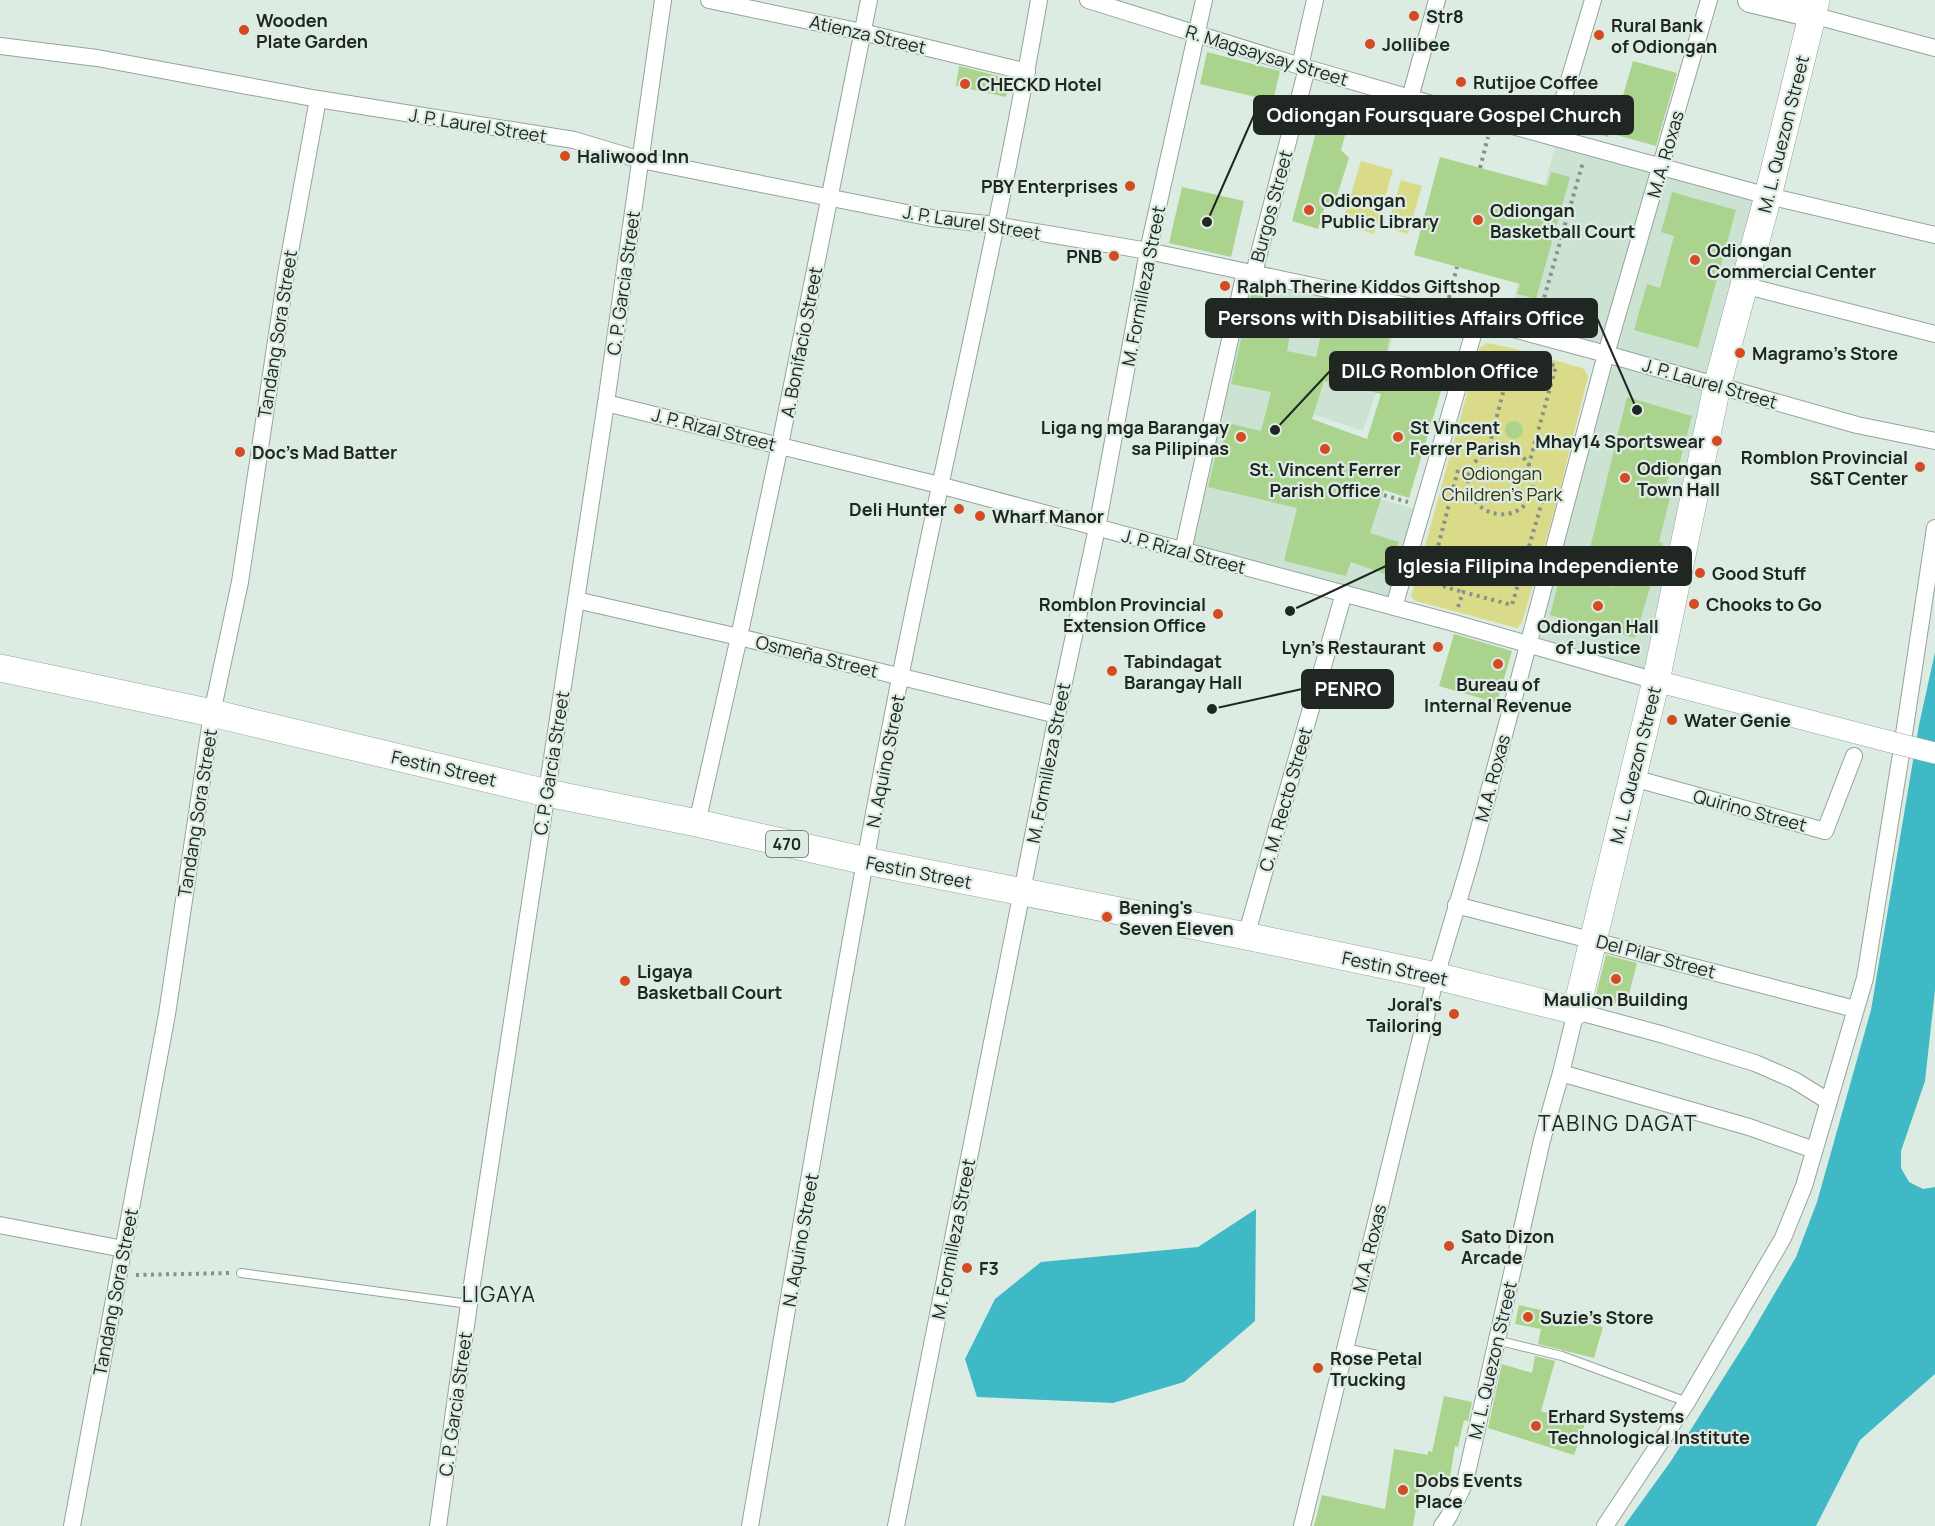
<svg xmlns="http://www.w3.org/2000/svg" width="1935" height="1526" viewBox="0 0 1935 1526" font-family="Manrope,sans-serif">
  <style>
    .built { fill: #cce3d4 }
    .green { fill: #dadb89 }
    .water { fill: #40b9c6 }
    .building { fill: #aad48d; fill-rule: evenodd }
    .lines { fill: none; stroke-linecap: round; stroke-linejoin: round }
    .service-casing { stroke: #95a39a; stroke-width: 10 }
    .minor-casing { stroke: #95a39a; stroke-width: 18 }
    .tertiary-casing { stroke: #95a39a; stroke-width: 22 }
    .secondary-casing { stroke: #95a39a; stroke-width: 26 }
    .primary-casing { stroke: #95a39a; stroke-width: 28 }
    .path { stroke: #869189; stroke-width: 4; stroke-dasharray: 3 4.5; stroke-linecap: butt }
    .service { stroke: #fff; stroke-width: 8 }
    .minor { stroke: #fff; stroke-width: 16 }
    .tertiary { stroke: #fff; stroke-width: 21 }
    .secondary { stroke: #fff; stroke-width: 24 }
    .primary { stroke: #fff; stroke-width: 27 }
    .tertiary-bridge-casing { stroke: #95a39a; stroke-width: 22; stroke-linecap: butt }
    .tertiary-bridge { stroke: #fff; stroke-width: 21 }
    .poi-dot { fill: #d44b21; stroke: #ddece2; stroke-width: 2 }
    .labels { text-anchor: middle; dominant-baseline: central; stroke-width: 4.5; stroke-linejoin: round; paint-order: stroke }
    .shield { fill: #ddece2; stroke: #59615c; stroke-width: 1.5 }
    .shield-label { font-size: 16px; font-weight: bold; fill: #202622 }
    .poi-label { font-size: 18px; font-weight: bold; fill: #202622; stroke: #ddece2; text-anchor: start }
    .street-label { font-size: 18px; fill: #202622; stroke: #ddece2 }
    .park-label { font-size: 18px; fill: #32320e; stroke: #ddece2 }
    .quarter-label { font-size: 21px; letter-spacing: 1.5px; fill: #202622; stroke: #ddece2 }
    .leader { fill: none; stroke: #202622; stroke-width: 2 }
    .callout-dot { fill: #202622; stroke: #ddece2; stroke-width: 2 }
    .callout { fill: #202622; stroke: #202622; stroke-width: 2 }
    .callout-label { font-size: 20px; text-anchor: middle; font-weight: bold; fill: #fff }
  </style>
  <rect width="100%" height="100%" fill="#ddece2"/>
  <g class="built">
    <polygon points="1557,139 1768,196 1656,681 1528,643 1606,354 1506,327"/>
    <polygon points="1245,272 1402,306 1385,366 1363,431 1312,414 1305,431 1353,491 1422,511 1394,607 1183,551"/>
  </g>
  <g class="green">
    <polygon points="1361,161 1393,170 1374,234 1342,224"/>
    <polygon points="1401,180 1422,186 1408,234 1387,228"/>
    <polygon points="1487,343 1512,348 1582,368 1585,370 1588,377 1556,505 1522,623 1517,628 1416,601 1411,597 1479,350 1481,347"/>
  </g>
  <g class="water">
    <polygon points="1935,652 1935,990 1925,1081 1901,1151 1901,1168 1909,1182 1923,1189 1935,1187 1935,1374 1860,1440 1816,1526 1624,1526 1671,1461 1748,1339 1796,1257 1817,1202 1871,1010 1919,725"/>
    <polygon points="1256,1209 1255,1321 1184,1382 1113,1403 977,1397 965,1359 995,1299 1041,1262 1198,1247"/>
  </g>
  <g class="building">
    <polygon points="1207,52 1280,71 1273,101 1200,84"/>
    <polygon points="1633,61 1677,73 1656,146 1609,133 1608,137 1566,125 1575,96 1619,109"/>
    <polygon points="959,66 1010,79 1006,97 956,86"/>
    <polygon points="1323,106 1341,111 1337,125 1347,128 1341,150 1349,158 1335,202 1325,206 1318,229 1292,221"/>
    <polygon points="1440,157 1547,186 1551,172 1570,177 1536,299 1517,294 1520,284 1414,255"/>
    <polygon points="1182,187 1244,201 1231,257 1169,243"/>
    <polygon points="1672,192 1736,210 1698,348 1634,330 1647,284 1660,288 1674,236 1661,232"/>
    <path d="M1251,294L1296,303L1287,351L1316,357L1325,316L1391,332L1382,374L1441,391L1409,498L1384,490L1370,533L1399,542L1388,575L1351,562L1346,576L1284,561L1297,508L1208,487L1216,453L1220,454L1228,423L1261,431L1271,392L1231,384ZM1324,381L1381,394L1367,439L1312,419Z"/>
    <polygon points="1627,397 1692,416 1678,469 1671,467 1663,497 1670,498 1659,542 1663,543 1635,638 1550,615 1561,573 1613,587 1621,556 1590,548"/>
    <circle cx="1514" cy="430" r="9"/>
    <polygon points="1454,634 1512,651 1497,703 1439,686"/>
    <polygon points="1606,955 1637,963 1626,1006 1595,998"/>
    <polygon points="1519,1305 1541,1310 1541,1313 1603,1327 1594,1358 1538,1344 1541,1329 1515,1324"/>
    <polygon points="1535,1356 1555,1361 1541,1411 1585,1424 1574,1455 1488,1428 1502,1364 1532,1373"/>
    <polygon points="1444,1396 1472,1402 1468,1421 1464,1420 1458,1447 1455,1446 1448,1489 1420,1484 1413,1526 1314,1526 1322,1495 1385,1509 1394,1449 1428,1455 1428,1451 1432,1452"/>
  </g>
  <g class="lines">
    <g class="service-casing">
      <g id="service">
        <polyline points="241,1273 469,1304"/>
        <polyline points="1496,1340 1562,1356 1687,1402"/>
        <polyline points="1345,1348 1415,1363"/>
      </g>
    </g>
    <g class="minor-casing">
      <g id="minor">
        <polyline points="709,0 862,32 1027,72"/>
        <polyline points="1088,0 1300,66 1410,98 1768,196 1935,235"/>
        <polyline points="1812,15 1935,48"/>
        <polyline points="0,46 97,58 318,99 574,140 641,160 932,218 995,225 1148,251 1506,327 1606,354 1857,425 1935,441"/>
        <polyline points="1300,66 1315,0"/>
        <polyline points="1410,98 1437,0"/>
        <polyline points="1552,137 1593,0"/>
        <polyline points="1254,273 1307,68"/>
        <polyline points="1743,285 1935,334"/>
        <polyline points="606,403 939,485 1454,623 1656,681"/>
        <polyline points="1183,551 1245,272"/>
        <polyline points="576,600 739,637 1057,715"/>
        <polyline points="1394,607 1477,321"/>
        <polyline points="1633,778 1825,831 1854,756"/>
        <polyline points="697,823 739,637 780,445 869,0"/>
        <polyline points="1456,905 1855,1009"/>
        <polyline points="1246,936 1344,593"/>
        <polyline points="1561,1073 1749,1127 1814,1150"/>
        <polyline points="0,1225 123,1249"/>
        <polyline points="72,1526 167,1014 212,713 240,582 286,274 318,99"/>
        <polyline points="438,1526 469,1304 606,403 663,0"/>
        <path d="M750,1526C799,1242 845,956 901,673C946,448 1000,226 1039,0"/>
        <polyline points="896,1526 1057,715 1097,528 1148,251 1204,0"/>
        <polyline points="1302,1526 1436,976 1470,862 1606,354 1709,0"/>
        <polyline points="1442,1526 1449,1516 1465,1482 1542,1140 1561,1073 1576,1011 1664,1035 1755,1063 1794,1080 1828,1101"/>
        <polyline points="1605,1526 1687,1402 1783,1238 1804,1186 1865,978 1901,754 1935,528"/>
      </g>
    </g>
    <g class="tertiary-casing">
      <polyline id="tertiary" points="1656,681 1891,742"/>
    </g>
    <g class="secondary-casing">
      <polyline id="secondary" points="1750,0 1812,15"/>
    </g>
    <g class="primary-casing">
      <polyline id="primary" points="0,668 212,713 547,793 697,823 866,861 1246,936 1436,976 1576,1011 1656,681 1717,386 1768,196 1816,0"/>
    </g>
    <g class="path">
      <polyline points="1480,168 1488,137"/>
      <polyline points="1449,298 1457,267"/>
      <polyline points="1538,319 1583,162"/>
      <path d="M1488,451C1546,437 1547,519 1498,514C1490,513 1483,510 1478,504C1460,484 1468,463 1488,451L1513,354L1556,366L1529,464"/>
      <polyline points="1458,470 1434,562 1445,587 1463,592"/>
      <polyline points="1355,487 1408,502"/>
      <polyline points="1458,607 1463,592 1512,605 1544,495"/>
      <polyline points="136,1275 230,1273"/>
    </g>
    <use href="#service" class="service"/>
    <use href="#minor" class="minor"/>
    <use href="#tertiary" class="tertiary"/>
    <use href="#secondary" class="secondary"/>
    <use href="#primary" class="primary"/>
    <g class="tertiary-bridge-casing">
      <polyline id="tertiary-bridge" points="1891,742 1935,753"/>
    </g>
    <use href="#tertiary-bridge" class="tertiary-bridge"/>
  </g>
  <g class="poi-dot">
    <circle cx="1414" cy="16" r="6"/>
    <circle cx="244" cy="30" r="6"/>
    <circle cx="1599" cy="35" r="6"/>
    <circle cx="1370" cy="44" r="6"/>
    <circle cx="1461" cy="82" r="6"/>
    <circle cx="965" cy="84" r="6"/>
    <circle cx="565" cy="156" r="6"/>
    <circle cx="1130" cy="186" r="6"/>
    <circle cx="1309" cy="210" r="6"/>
    <circle cx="1478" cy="220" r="6"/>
    <circle cx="1114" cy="256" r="6"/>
    <circle cx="1695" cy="260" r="6"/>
    <circle cx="1225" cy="286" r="6"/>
    <circle cx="1740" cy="353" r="6"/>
    <circle cx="1241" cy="437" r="6"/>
    <circle cx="1398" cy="437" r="6"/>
    <circle cx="1717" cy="441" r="6"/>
    <circle cx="1325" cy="449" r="6"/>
    <circle cx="240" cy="452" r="6"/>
    <circle cx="1920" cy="467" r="6"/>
    <circle cx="1625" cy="478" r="6"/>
    <circle cx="959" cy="509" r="6"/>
    <circle cx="980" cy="516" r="6"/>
    <circle cx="1700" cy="573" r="6"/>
    <circle cx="1694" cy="604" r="6"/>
    <circle cx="1598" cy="606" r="6"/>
    <circle cx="1218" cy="614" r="6"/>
    <circle cx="1438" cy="647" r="6"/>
    <circle cx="1498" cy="664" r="6"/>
    <circle cx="1112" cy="671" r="6"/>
    <circle cx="1672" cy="720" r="6"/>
    <circle cx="1107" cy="917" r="6"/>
    <circle cx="1616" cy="979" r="6"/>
    <circle cx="625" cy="981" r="6"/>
    <circle cx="1454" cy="1014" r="6"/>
    <circle cx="1449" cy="1246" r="6"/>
    <circle cx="967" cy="1268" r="6"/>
    <circle cx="1528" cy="1317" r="6"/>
    <circle cx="1318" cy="1368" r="6"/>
    <circle cx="1536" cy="1426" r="6"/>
    <circle cx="1403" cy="1490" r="6"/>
  </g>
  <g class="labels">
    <rect class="shield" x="766" y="831" width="42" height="26" rx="4.5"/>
    <g class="shield-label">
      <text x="787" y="844">470</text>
    </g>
    <g class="poi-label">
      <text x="1426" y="16">Str8</text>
      <text x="256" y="20">Wooden<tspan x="256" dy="21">Plate Garden</tspan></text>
      <text x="1611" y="25">Rural Bank<tspan x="1611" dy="21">of Odiongan</tspan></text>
      <text x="1382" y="44">Jollibee</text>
      <text x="1473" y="82">Rutijoe Coffee</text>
      <text x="977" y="84">CHECKD Hotel</text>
      <text x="577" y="156">Haliwood Inn</text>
      <text x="1118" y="186" text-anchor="end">PBY Enterprises</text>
      <text x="1321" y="200">Odiongan<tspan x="1321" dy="21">Public Library</tspan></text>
      <text x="1490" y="210">Odiongan<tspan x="1490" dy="21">Basketball Court</tspan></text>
      <text x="1707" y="250">Odiongan<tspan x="1707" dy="21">Commercial Center</tspan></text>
      <text x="1102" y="256" text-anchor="end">PNB</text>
      <text x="1237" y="286">Ralph Therine Kiddos Giftshop</text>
      <text x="1752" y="353">Magramo’s Store</text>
      <text x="1229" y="427" text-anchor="end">Liga ng mga Barangay<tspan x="1229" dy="21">sa Pilipinas</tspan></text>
      <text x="1410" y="427">St Vincent<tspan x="1410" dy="21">Ferrer Parish</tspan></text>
      <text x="1705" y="441" text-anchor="end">Mhay14 Sportswear</text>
      <text x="252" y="452">Doc’s Mad Batter</text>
      <text x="1908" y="457" text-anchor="end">Romblon Provincial<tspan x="1908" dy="21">S&amp;T Center</tspan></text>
      <text x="1637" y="468">Odiongan<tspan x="1637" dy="21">Town Hall</tspan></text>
      <text x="1325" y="469" text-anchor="middle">St. Vincent Ferrer<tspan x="1325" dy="21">Parish Office</tspan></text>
      <text x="947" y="509" text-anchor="end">Deli Hunter</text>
      <text x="992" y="516">Wharf Manor</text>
      <text x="1712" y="573">Good Stuff</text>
      <text x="1206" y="604" text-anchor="end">Romblon Provincial<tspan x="1206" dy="21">Extension Office</tspan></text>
      <text x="1706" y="604">Chooks to Go</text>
      <text x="1598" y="626" text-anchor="middle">Odiongan Hall<tspan x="1598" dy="21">of Justice</tspan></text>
      <text x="1426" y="647" text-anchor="end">Lyn's Restaurant</text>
      <text x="1124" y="661">Tabindagat<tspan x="1124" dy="21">Barangay Hall</tspan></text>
      <text x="1498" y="684" text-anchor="middle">Bureau of<tspan x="1498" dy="21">Internal Revenue</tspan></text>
      <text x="1684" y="720">Water Genie</text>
      <text x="1119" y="907">Bening's<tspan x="1119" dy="21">Seven Eleven</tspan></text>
      <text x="637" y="971">Ligaya<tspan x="637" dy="21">Basketball Court</tspan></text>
      <text x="1616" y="999" text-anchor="middle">Maulion Building</text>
      <text x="1442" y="1004" text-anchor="end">Joral's<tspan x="1442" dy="21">Tailoring</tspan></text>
      <text x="1461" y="1236">Sato Dizon<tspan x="1461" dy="21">Arcade</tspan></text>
      <text x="979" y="1268">F3</text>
      <text x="1540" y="1317">Suzie's Store</text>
      <text x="1330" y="1358">Rose Petal<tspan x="1330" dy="21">Trucking</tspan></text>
      <text x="1548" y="1416">Erhard Systems<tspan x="1548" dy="21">Technological Institute</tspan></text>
      <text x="1415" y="1480">Dobs Events<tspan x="1415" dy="21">Place</tspan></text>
    </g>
    <g class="street-label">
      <text transform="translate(868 34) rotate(13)">Atienza Street</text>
      <text transform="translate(1267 55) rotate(17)">R. Magsaysay Street</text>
      <text transform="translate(478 125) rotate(9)">J. P. Laurel Street</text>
      <text transform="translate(1783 134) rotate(-76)">M. L. Quezon Street</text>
      <text transform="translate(1665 154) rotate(-74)">M.A. Roxas</text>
      <text transform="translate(1271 206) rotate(-75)">Burgos Street</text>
      <text transform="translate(972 222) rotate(9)">J. P. Laurel Street</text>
      <text transform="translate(623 283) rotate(-82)">C. P. Garcia Street</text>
      <text transform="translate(1143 286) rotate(-79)">M. Formilleza Street</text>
      <text transform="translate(277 334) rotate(-81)">Tandang Sora Street</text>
      <text transform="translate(801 342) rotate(-79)">A. Bonifacio Street</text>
      <text transform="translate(1710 383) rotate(16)">J. P. Laurel Street</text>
      <text transform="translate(714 429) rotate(14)">J. P. Rizal Street</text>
      <text transform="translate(1184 551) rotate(15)">J. P. Rizal Street</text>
      <text transform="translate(817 656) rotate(14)">Osmeña Street</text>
      <text transform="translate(885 761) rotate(-79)">N. Aquino Street</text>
      <text transform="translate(551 763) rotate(-81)">C. P. Garcia Street</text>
      <text transform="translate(1048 763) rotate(-79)">M. Formilleza Street</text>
      <text transform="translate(1635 765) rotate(-76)">M. L. Quezon Street</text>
      <text transform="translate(444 768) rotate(13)">Festin Street</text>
      <text transform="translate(1492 778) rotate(-75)">M.A. Roxas</text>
      <text transform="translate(1285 799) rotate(-74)">C. M. Recto Street</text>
      <text transform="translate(1750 810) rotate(15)">Quirino Street</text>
      <text transform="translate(197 813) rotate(-81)">Tandang Sora Street</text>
      <text transform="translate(919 872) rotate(11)">Festin Street</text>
      <text transform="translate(1656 956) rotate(15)">Del Pilar Street</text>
      <text transform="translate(1395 968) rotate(12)">Festin Street</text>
      <text transform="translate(953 1239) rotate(-79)">M. Formilleza Street</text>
      <text transform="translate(800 1240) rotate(-80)">N. Aquino Street</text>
      <text transform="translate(1369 1248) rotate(-76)">M.A. Roxas</text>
      <text transform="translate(115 1292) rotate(-79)">Tandang Sora Street</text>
      <text transform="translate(1492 1360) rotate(-77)">M. L. Quezon Street</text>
      <text transform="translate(455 1404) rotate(-82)">C. P. Garcia Street</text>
    </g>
    <g class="park-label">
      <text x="1502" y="473">Odiongan<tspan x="1502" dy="21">Children's Park</tspan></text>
    </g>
    <g class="quarter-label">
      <text x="1618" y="1123">TABING DAGAT</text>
      <text x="499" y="1294">LIGAYA</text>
    </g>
  </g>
  <path class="leader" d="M1207 222L1254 115M1637 410L1597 318M1275 430L1330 371M1290 611L1386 566M1212 709L1302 689"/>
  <g class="callout-dot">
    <circle cx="1207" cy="222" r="6"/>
    <circle cx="1637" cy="410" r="6"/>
    <circle cx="1275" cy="430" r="6"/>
    <circle cx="1290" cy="611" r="6"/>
    <circle cx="1212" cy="709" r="6"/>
  </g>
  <g class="callout">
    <rect x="1254" y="96" width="379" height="38" rx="6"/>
    <rect x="1206" y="299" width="391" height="38" rx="6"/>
    <rect x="1330" y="352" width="221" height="38" rx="6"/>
    <rect x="1386" y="547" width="305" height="38" rx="6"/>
    <rect x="1302" y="670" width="91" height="38" rx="6"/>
  </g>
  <g class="callout-label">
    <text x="1444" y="122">Odiongan Foursquare Gospel Church</text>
    <text x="1401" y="325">Persons with Disabilities Affairs Office</text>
    <text x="1440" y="378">DILG Romblon Office</text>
    <text x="1538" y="573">Iglesia Filipina Independiente</text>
    <text x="1348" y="696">PENRO</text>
  </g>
</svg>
